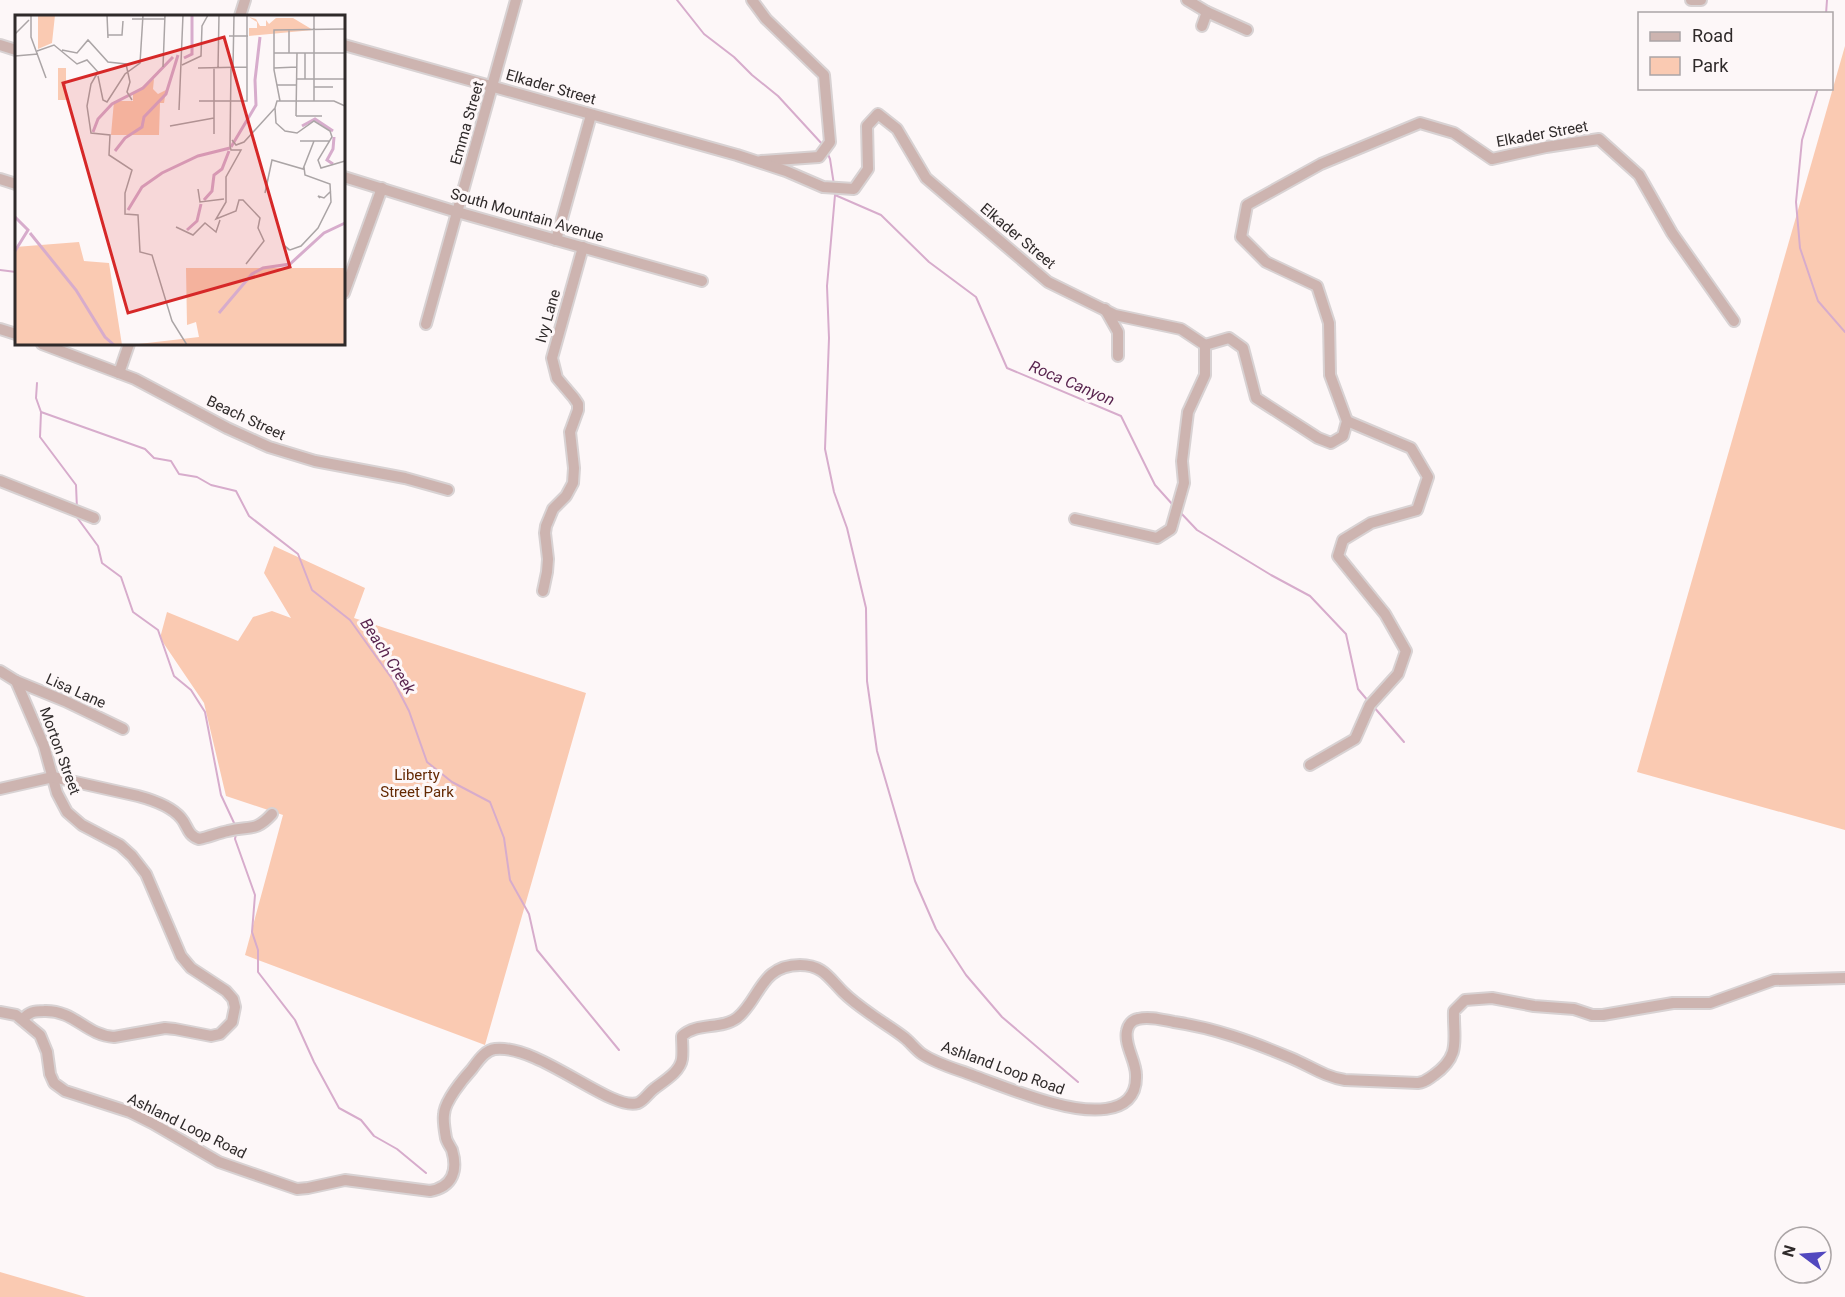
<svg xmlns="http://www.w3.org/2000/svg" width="1845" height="1297" viewBox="0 0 1845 1297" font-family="Roboto,sans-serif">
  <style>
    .green { fill: #facab2 }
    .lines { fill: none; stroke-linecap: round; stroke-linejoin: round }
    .stream { stroke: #d7accc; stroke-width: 2 }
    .minor-casing { stroke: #d8d2d3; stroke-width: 14 }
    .minor { stroke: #cdb4b0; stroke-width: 10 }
    .labels { text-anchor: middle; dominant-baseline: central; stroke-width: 6; stroke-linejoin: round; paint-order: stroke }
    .street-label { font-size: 15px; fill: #2f2a2a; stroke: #fdf7f8 }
    .park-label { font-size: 15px; fill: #642903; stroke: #fdf7f8 }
    .water-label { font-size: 16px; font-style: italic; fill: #59254f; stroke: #fdf7f8 }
    .inset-river { fill: none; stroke: #d7accc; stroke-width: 3 }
    .inset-road { fill: none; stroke: #aba5a6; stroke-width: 1.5 }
    .view { fill: #d62828; fill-opacity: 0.15; stroke: #d62828; stroke-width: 3 }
    .inset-edge { fill: none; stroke: #2f2a2a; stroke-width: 3 }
  </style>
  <rect width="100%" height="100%" fill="#fdf7f8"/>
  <g class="green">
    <polygon points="1845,46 1845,830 1637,772"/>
    <polygon points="274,546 365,588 354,618 586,693 485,1045 245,955 283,815 226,796 204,703 160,638 167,612 238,641 253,617 272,611 291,618 264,573"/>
    <polygon points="0,1272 86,1297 0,1297"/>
  </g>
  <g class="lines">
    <g class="stream">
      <polyline points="677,0 704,34 734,57 752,75 778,96 823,145"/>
      <polyline points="1826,14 1827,0"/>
      <polyline points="1818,88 1802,140 1796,202 1800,248 1818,301 1845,332"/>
      <polyline points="827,152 830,159 834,185"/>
      <polyline points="834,190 835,195 881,215 929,262 976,297 1007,368 1121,416 1155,485 1173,505"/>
      <polyline points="835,195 827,286 829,338 825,449 834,492 847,528 866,608 867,681 877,751 915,881 936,929 966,975 1002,1017 1078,1082"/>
      <polyline points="0,270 16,272"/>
      <polyline points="37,383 36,398 41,412 145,449 154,458 171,461 179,474 197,477 211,485 236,491 249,516 298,554 312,590 350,620 393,680 409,711 427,762 452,782 490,802 504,838 510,880 529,914 537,950 619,1050"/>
      <polyline points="41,412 40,437 76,485 77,509"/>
      <polyline points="1179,511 1197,530 1271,575 1310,596 1346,634 1358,689 1369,702"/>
      <polyline points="76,514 76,516 98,546 102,563 121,577 133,612 158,630 174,676 191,690 205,712 221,795 235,825"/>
      <polyline points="1373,706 1404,742"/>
      <polyline points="236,834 235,839 255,895 252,932 258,950 258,972 295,1020 314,1062 339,1108 361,1120 374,1136 397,1149 426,1173"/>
    </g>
    <g class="minor-casing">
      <g id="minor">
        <polyline points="752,0 766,19 824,75 830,142 819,157 761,161"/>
        <polyline points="1187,0 1207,12 1247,30"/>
        <polyline points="1691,0 1701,0"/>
        <polyline points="240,16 245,0"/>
        <polyline points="1202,26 1207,12"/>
        <polyline points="0,45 16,50"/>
        <polyline points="344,45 737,155 786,171 823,187 854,189 868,169 867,126 878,114 897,129 926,178 1048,282 1115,315 1181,329 1205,345"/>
        <polyline points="344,177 457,212 702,281"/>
        <polyline points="0,179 16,184"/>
        <polyline points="556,240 591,115"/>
        <polyline points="344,293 382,188"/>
        <polyline points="1105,309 1118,332 1118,356"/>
        <polyline points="426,324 516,0"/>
        <polyline points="0,329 16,334"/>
        <polyline points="42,344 135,379 227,428 269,447 315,461 405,478 448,490"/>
        <polyline points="1205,345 1229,338 1243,348 1256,398 1318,438 1331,443 1343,436 1347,421 1330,375 1329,323 1317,286 1266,262 1241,237 1247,205 1321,164 1420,123 1454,133 1492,159 1546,147 1599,139 1639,175 1672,233 1734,321"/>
        <polyline points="119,373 129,344"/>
        <polyline points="0,481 94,518"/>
        <polyline points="1075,519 1157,538 1171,529 1184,483 1182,461 1188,412 1205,375 1205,345"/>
        <polyline points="543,591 547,572 548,559 545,533 546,526 553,509 566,496 573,483 574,468 570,432 578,410 578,404 574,398 557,378 552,358 583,247"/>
        <path d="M0,671L16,681L44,746L57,793L67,812L82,825L120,845L132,856L146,874L181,956L191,968L226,991L233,999L235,1007L232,1022L220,1034L211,1036L175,1029L165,1028L114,1037C85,1035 75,1010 44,1011C34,1011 29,1012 23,1019"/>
        <polyline points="16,681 65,701 123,729"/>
        <polyline points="1310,765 1355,739 1370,705 1398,674 1406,651 1385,614 1338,556 1343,540 1371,523 1417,510 1428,477 1411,448 1347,421"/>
        <path d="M0,789L53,777L138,796C153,800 171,806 181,818C188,826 187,835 199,839C209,837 218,833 228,831C249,825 255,833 272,814"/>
        <path d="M0,1012L16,1015L40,1035L47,1052L50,1074L54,1083L65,1091L130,1112L152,1123L219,1162L297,1189L308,1188L345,1180L430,1191C453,1187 458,1170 452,1150C450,1146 447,1142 446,1138C445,1132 443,1121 444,1115C444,1102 463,1079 472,1069C478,1061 485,1050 495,1049C539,1044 611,1112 638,1103C645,1100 648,1093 655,1088C664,1081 680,1072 682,1059C683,1052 682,1044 682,1036C697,1022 721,1030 737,1018C760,1000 760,965 800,965C823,965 829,978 843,992C852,1001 862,1008 872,1015C883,1023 895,1030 905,1038C911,1043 916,1050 922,1054C937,1064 956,1069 972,1075C999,1085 1026,1096 1053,1103C1082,1111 1138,1120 1136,1075C1136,1061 1124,1045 1127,1031C1128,1025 1132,1020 1138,1019C1150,1016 1163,1020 1174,1022C1215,1028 1253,1042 1291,1058C1310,1066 1325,1077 1345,1080L1418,1083C1426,1082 1428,1079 1434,1075C1462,1055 1453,1039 1454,1011L1465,1000L1492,998L1534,1006L1574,1009L1592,1015H1603L1673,1003H1710L1774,980L1845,978"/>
      </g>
    </g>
    <use href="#minor" class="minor"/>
  </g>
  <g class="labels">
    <g class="street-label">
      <text transform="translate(551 87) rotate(16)">Elkader Street</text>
      <text transform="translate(467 123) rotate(-74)">Emma Street</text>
      <text transform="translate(1542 134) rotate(-10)">Elkader Street</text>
      <text transform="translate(527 215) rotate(16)">South Mountain Avenue</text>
      <text transform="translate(1018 236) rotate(40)">Elkader Street</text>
      <text transform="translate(548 316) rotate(-74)">Ivy Lane</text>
      <text transform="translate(246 418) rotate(25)">Beach Street</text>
      <text transform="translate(76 691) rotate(24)">Lisa Lane</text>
      <text transform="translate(60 751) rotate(70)">Morton Street</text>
      <text transform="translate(1003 1068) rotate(20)">Ashland Loop Road</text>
      <text transform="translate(187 1126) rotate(26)">Ashland Loop Road</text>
    </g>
    <g class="park-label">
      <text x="417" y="775">Liberty<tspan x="417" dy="17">Street Park</tspan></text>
    </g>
    <g class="water-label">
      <text transform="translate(1072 383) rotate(23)">Roca Canyon</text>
      <text transform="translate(388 656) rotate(57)">Beach Creek</text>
    </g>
  </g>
  <g transform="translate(15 15)">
    <rect width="330" height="330" fill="#fdf7f8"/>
    <path d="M23,0H40L37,28L23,34ZM234,2L241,4L245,11H251V5L254,9L261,3H278L298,15L234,21V13H242V7ZM43,53H51V85H43ZM139,64L138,74L143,79L151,75L149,88H145L144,120H96L99,86H118V78ZM64,227L69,246L94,248L107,330H0V232ZM171,253H330V330H115L184,322L181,307L172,310Z" fill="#facab2"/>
    <path class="inset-river" d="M169,43L177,39V0M287,111L300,104L318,116M78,117L83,104L97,89L128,73L158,42M216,132L241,90L240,65L245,22M100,136L110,123L127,112L129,102L151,79L163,40M318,149L312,145L318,134L319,122M189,185L197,176L199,160L207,154L214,136M113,195L127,172L147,158L183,141L215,133M0,202L13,215L0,236M172,215L182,206L186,189M15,218L61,275L90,322L99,330M204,298L237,259L248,253L275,249L309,218L330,208"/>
    <path class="inset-road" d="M16,0V22L31,63M92,0L93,23M117,4H150M274,15V38M0,19L14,5M93,20H107L108,6M214,21H233M47,35L62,38L73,25L93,47L111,49L115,67L112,77L117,85M22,36L39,30L62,49L72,45L83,57L76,69L72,91L76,118L95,120L94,140L117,155L110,178V199L123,200L125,237L137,240L157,306L172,330M259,38H330M290,38V64M0,41L23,39M167,50L186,41L187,11L193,0M148,52L150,0M216,52L215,131L216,135H226L211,162V187L201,204L221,196L224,185H228L245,203L243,213L249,226L231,249M218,52L219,0M183,53L232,52M203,53L204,0M259,53L282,52M83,61L88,85L92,87L110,59L125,48L128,0M282,64H330M262,70H282M299,72H318M184,86H232V0M265,86L259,55V15L329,14M299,86V0M260,93L262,86H319L330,91M164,95L168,0M281,101L282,38M281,101H307M155,111L199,103M199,119V53M217,125L221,130L229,127L260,93L261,108L270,116L282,118L299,106L315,116L317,122L303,145L306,153L330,146M285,126H314M183,174L185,187L209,184M250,178L257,145L288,154L299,126M305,183L303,181L309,183L316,176M161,212L178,220L190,208L201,217L205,205M274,235L270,231L275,235L286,231L303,213L316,187L315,169L290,160L289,152"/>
    <path class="view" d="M209,22L275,252L113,298L48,68Z"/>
    <rect width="330" height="330" class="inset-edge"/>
  </g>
  <rect x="1638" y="12" width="195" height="78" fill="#fdf7f8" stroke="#aba5a6" stroke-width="1.5"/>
  <rect x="1650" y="32" width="30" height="9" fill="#cdb4b0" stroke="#aba5a6" stroke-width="1.5"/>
  <text x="1692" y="42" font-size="18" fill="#2f2a2a">Road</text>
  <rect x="1650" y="57" width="30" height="18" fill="#facab2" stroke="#aba5a6" stroke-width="1.5"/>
  <text x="1692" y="72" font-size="18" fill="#2f2a2a">Park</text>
  <g transform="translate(1803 1255) rotate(286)"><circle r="28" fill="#fdf7f8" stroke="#aba5a6" stroke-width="1.5"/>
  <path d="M0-4.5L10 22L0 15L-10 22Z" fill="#5248bf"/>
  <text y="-9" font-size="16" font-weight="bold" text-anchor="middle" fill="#2f2a2a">N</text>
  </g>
</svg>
